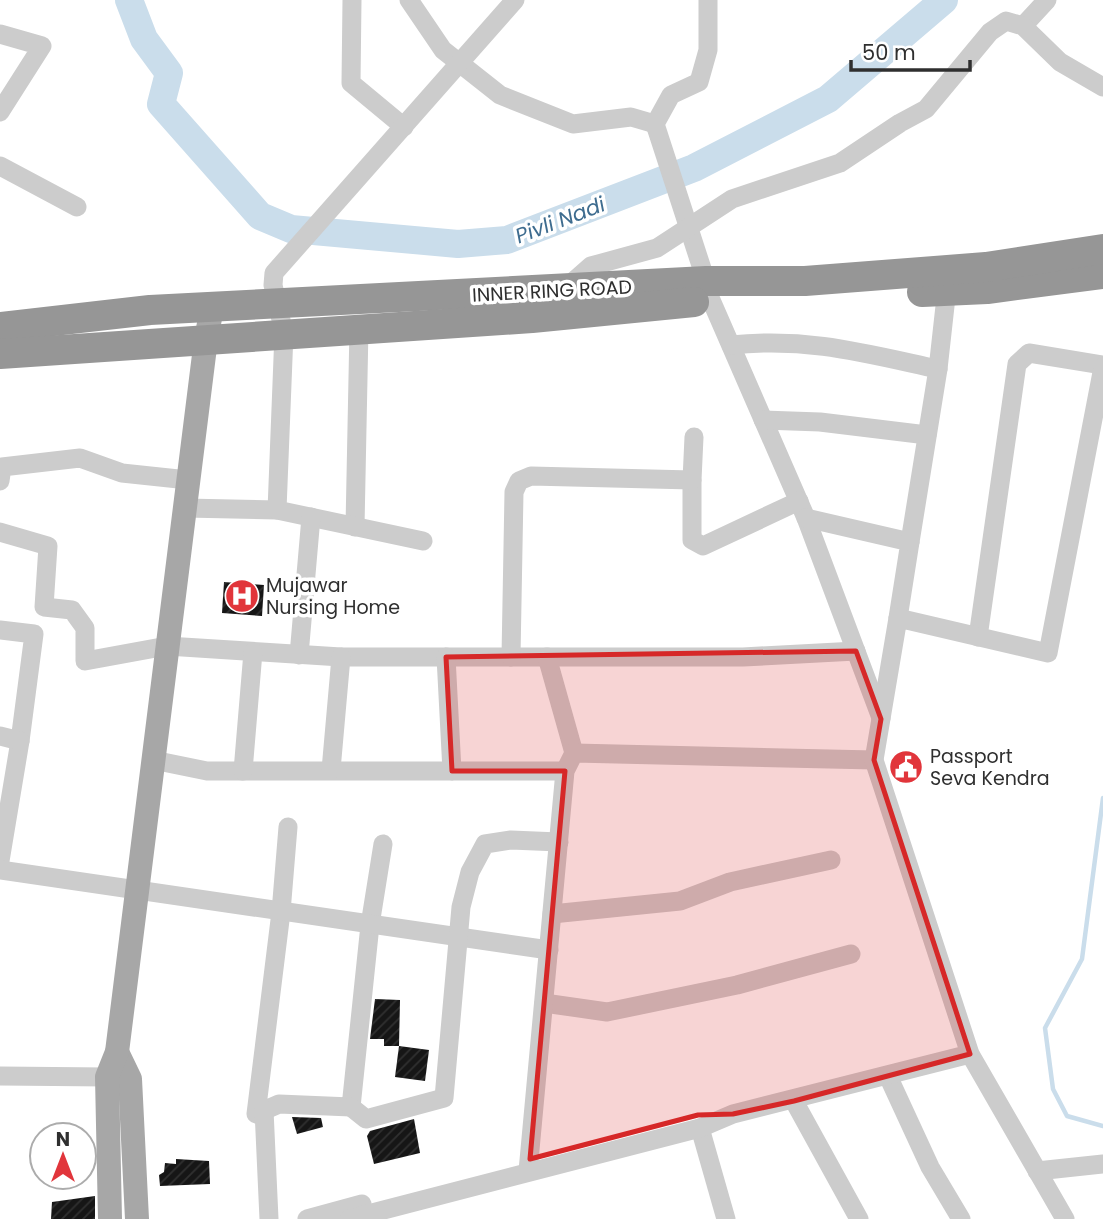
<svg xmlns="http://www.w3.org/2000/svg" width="1103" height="1219" viewBox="0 0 1103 1219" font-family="Poppins,sans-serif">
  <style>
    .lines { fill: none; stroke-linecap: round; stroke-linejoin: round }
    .stream { stroke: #caddeb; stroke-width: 4.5 }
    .river { stroke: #caddeb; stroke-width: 28 }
    .building { fill: url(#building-hatch) }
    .minor { stroke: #ccc; stroke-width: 19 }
    .major { stroke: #a7a7a7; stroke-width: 24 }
    .highway { stroke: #969696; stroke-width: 30 }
    .marked { fill: #d62828; fill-opacity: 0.2; stroke: #d62828; stroke-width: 5; stroke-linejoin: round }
    .labels { text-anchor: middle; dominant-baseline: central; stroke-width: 7; stroke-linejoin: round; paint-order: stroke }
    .street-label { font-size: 19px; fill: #2f2f2f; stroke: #fff }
    .poi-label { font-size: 19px; fill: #2f2f2f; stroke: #fff; text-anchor: start }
    .water-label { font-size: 21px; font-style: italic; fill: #3e6c8f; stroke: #fff }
  </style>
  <defs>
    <pattern id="building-hatch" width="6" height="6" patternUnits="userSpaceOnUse" patternTransform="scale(1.75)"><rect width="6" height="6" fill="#161616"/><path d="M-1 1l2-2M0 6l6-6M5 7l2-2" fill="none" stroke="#303030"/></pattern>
  </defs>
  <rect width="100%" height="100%" fill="#fff"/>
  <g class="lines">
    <polyline class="stream" points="1103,798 1082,959 1045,1028 1053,1089 1067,1116 1103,1126"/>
    <polyline class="river" points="129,0 144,39 169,73 161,104 260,216 291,229 458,244 507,240 694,168 828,99 944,0"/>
  </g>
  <g class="building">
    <polygon points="224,582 264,585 262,616 222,613"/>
    <polygon points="375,999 400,1000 399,1046 384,1046 384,1039 370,1039"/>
    <polygon points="399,1046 429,1050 425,1081 395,1077"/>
    <polygon points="292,1117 321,1118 323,1127 297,1134"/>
    <polygon points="414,1119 420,1153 374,1164 367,1136 370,1131"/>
    <polygon points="176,1159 209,1161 210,1184 160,1186 159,1175 164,1172 165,1163 176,1164"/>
    <polygon points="95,1196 95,1219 51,1219 52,1202"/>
  </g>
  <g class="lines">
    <g class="minor">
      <polyline points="352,0 351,83 404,127"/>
      <polyline points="409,0 443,50 500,95 573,124 631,117 655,124"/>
      <polyline points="1023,26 1047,0"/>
      <polyline points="0,34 42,46 0,112"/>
      <polyline points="0,166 77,207"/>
      <polyline points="706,281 655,124 671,95 699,82 708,50 708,0"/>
      <polyline points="566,288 591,266 657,248 732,199 840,163 900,123 926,109 990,32 1006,21 1023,26 1060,62 1103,87"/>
      <polyline points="711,300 806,518 881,718"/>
      <path d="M731,345C808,337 864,353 938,369"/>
      <polyline points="763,420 820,422 927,435"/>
      <polyline points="692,480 692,540 703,546 799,501"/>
      <polyline points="0,481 2,467 80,458 122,473 188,480"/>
      <polyline points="185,508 277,510"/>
      <polyline points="806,518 910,542 898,618"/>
      <polyline points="355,527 359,328"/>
      <polyline points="0,532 48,546 44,607 72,610 85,628 85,661 167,646 341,657 743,657 856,651"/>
      <polyline points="423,541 277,510 284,333 273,285 274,273 515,0"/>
      <polyline points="910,542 938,369 948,279"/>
      <polyline points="0,630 34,634 20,741 0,861"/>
      <polyline points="978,637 1017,364 1029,353 1103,365"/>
      <polyline points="299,655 311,517"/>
      <polyline points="446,657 452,771"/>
      <polyline points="511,657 514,492 519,481 531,476 692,480 694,437"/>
      <polyline points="547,657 574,753"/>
      <polyline points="0,736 20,741"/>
      <polyline points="153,760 207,771 565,771"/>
      <polyline points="331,770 341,657"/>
      <polyline points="243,771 253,652"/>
      <polyline points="288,827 281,912 256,1114 279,1104 351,1107 370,925 383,844"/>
      <polyline points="0,870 549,950"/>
      <polyline points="552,914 680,901 730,882 831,860"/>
      <polyline points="544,1003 607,1012 737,985 851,954"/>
      <polyline points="0,1076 107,1077"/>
      <polyline points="888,1076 930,1167 961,1219"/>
      <polyline points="794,1101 859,1219"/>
      <polyline points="351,1107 366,1119 444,1098 461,907 470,872 485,844 511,840 559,842"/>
      <polyline points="264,1110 269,1219"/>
      <polyline points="700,1128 726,1219"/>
      <polyline points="528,1171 565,771 574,753 874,760"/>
      <polyline points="1037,1171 1103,1164"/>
      <polyline points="307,1219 362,1204"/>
      <polyline points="349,1219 700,1128 733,1114 970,1054"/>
      <polyline points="1065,1219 970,1054 874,760 898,618 1048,653 1103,367"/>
    </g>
    <g class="major">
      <polyline points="117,1052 130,1079 137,1219"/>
      <polyline points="110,1219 107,1077 117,1052 206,339 212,308"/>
    </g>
    <g class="highway">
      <polyline points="922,292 987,289 1103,274"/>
      <polyline points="0,327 150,310 706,281 805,281 986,267 1103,249"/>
      <polyline points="0,354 532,318 694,302"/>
    </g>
  </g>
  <path class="marked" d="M856,651L881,719L874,760L970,1054L794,1101L733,1114L698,1115L530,1159L565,771H452L446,657Z"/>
  <defs>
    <g id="hospital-disc" transform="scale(1.75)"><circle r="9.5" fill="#e1353b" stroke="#fff"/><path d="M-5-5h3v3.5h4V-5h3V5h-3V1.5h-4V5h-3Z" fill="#fff"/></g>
    <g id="civic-disc" transform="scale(1.75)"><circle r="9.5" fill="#e1353b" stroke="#fff"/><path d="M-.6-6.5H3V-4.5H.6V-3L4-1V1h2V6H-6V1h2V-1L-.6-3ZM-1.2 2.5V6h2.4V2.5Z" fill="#fff"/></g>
  </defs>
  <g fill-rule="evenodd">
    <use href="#hospital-disc" x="242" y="596"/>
    <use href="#civic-disc" x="906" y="767"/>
  </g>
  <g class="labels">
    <g class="street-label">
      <text transform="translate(552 291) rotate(-3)">INNER RING ROAD</text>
    </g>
    <g class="poi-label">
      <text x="266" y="585">Mujawar<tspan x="266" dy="22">Nursing Home</tspan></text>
      <text x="930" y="756">Passport<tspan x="930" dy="22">Seva Kendra</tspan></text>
    </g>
    <g class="water-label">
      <text transform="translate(560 220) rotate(-21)">Pivli Nadi</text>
    </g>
  </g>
  <g transform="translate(63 1156)"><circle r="33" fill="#ffffff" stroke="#acacac" stroke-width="2"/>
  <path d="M0-5L12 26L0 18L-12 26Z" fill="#e1353b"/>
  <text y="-10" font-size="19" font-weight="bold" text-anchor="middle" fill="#2f2f2f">N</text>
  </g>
  <path d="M851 60v10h119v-10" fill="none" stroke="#2f2f2f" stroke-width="3.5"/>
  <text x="862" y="60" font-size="21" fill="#2f2f2f" stroke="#ffffff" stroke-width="5" paint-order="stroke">50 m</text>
</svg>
